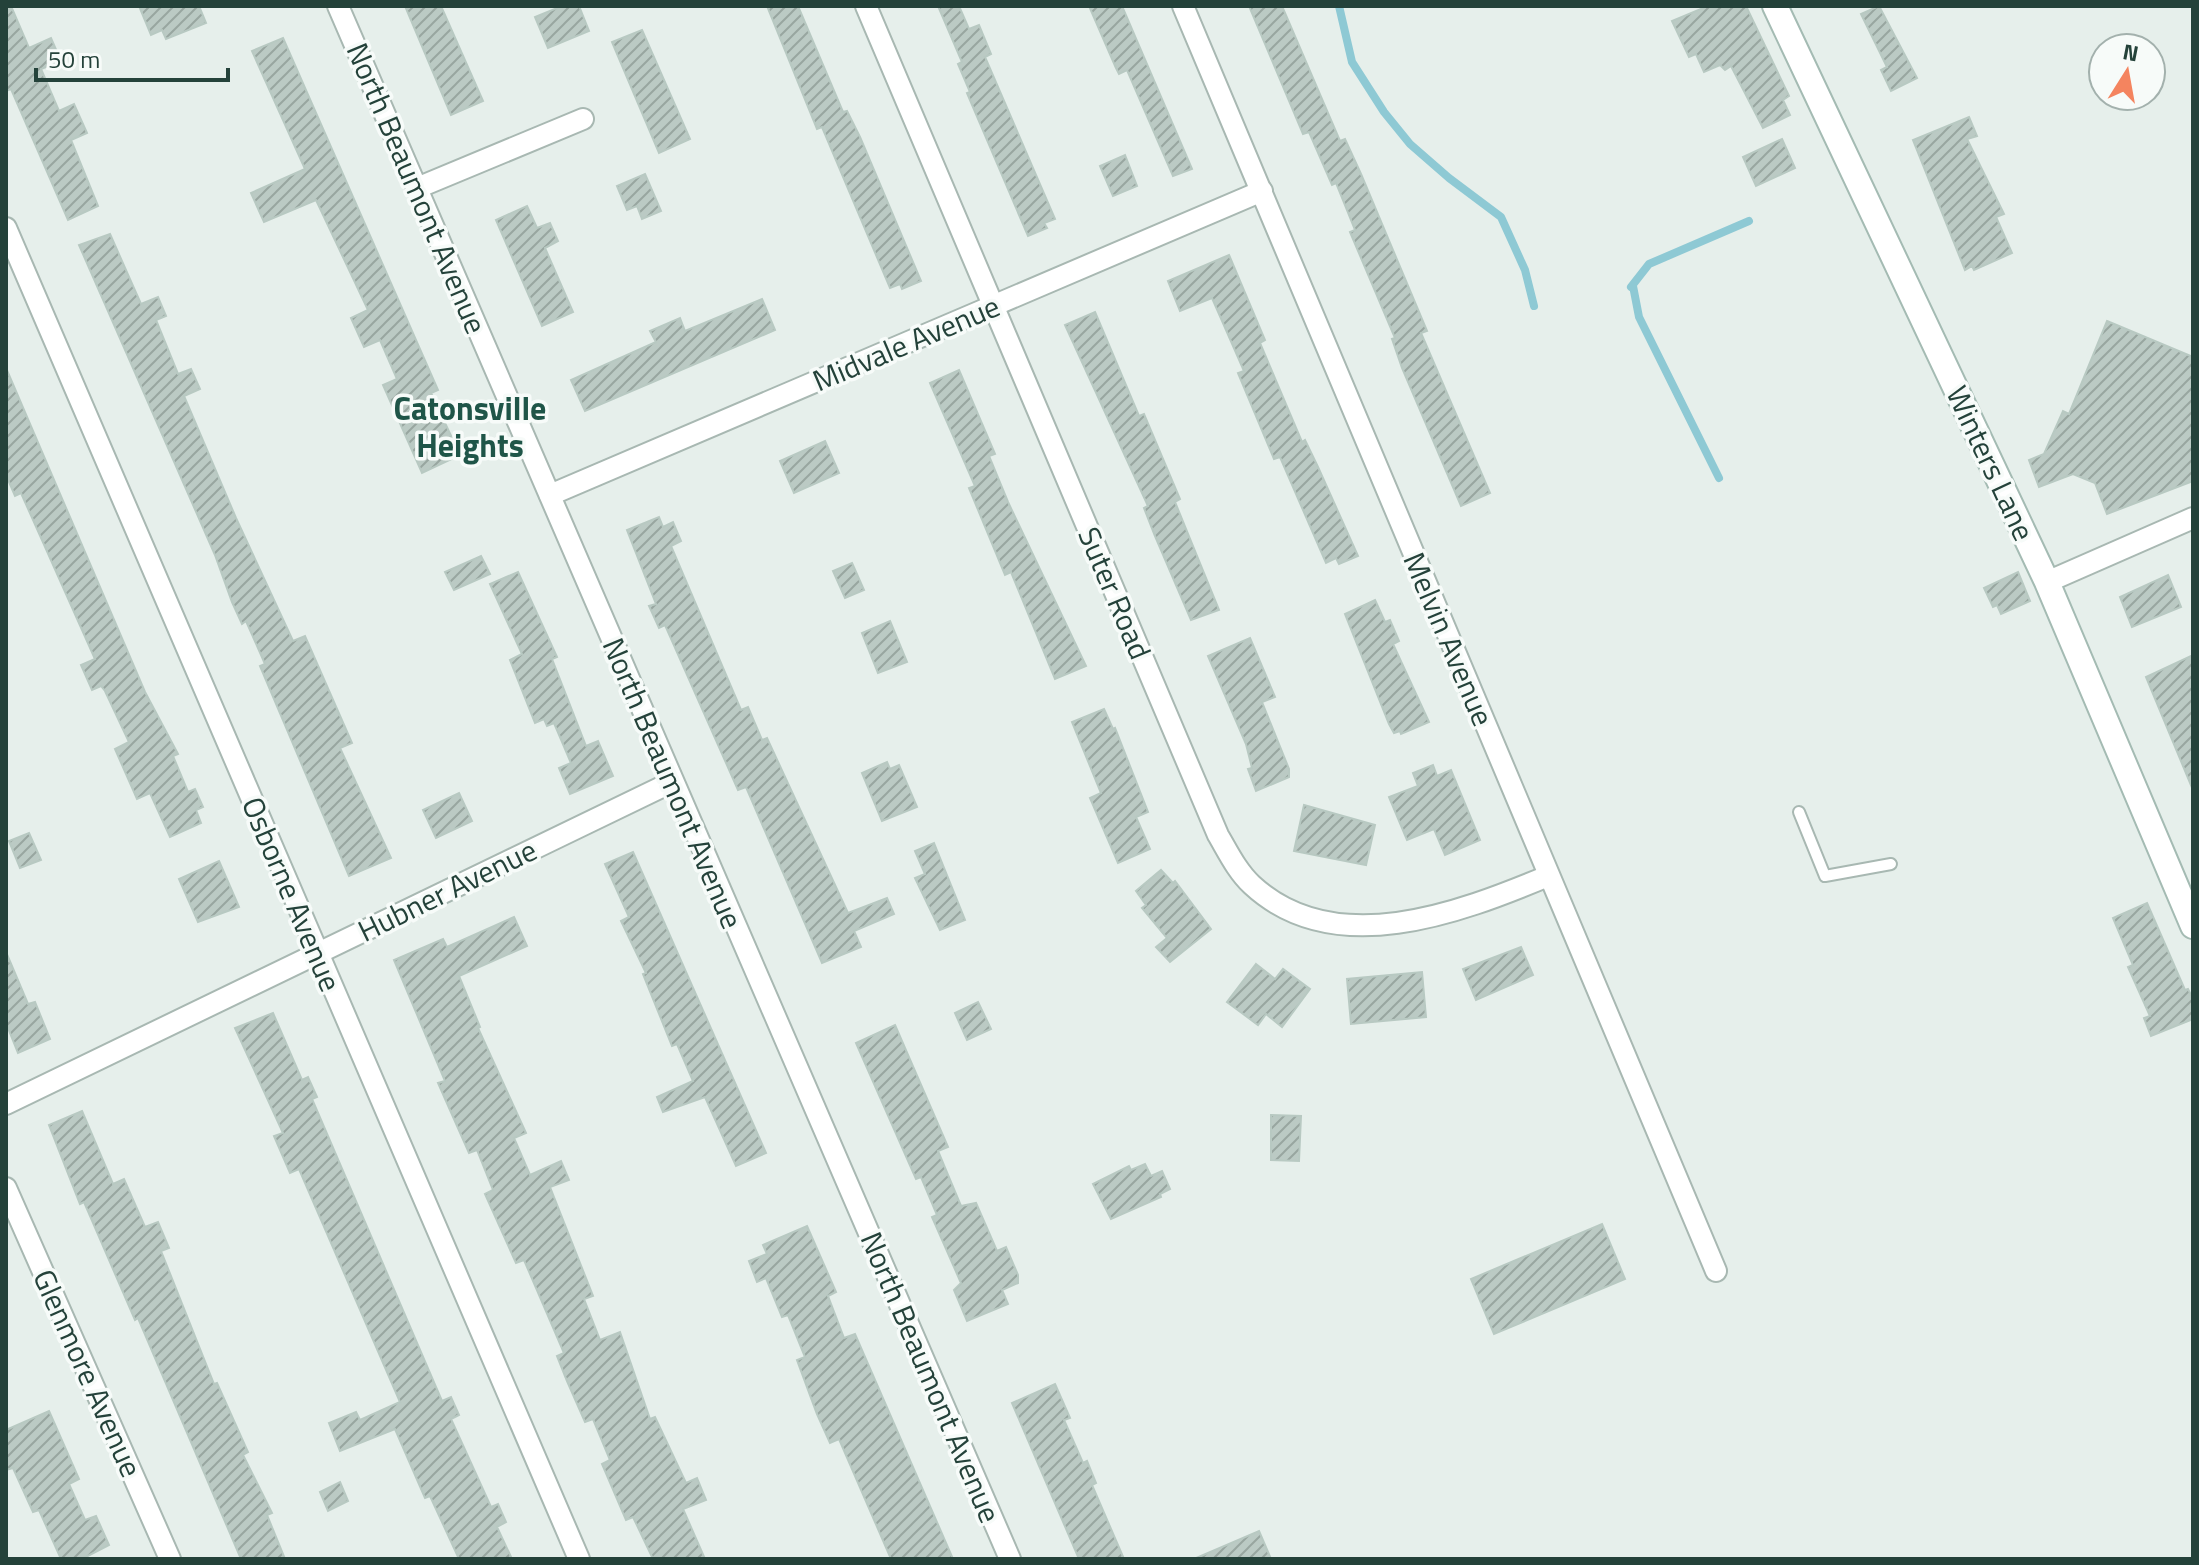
<svg xmlns="http://www.w3.org/2000/svg" width="2199" height="1565" viewBox="0 0 2199 1565" font-family="'Titillium Web',sans-serif">
  <style>
    .lines { fill: none; stroke-linecap: round; stroke-linejoin: round }
    .stream { stroke: #8ec9d4; stroke-width: 8 }
    .building { fill: url(#building-hatch); stroke: #b8c9c2; stroke-width: 2 }
    .lane-casing { stroke: #a8b8b2; stroke-width: 14 }
    .street-casing { stroke: #a8b8b2; stroke-width: 24 }
    .secondary-casing { stroke: #a4bbb3; stroke-width: 28 }
    .lane { stroke: #fff; stroke-width: 10 }
    .street { stroke: #fff; stroke-width: 20 }
    .secondary { stroke: #fff; stroke-width: 24 }
    .labels { text-anchor: middle; dominant-baseline: central; stroke-width: 7; stroke-linejoin: round; paint-order: stroke }
    .street-label { font-size: 30px; fill: #24423a; stroke: #f7fbf9 }
    .neighbourhood-label { font-size: 32px; font-weight: bold; fill: #1f5548; stroke: #f7fbf9 }
  </style>
  <defs>
    <pattern id="building-hatch" width="6" height="6" patternUnits="userSpaceOnUse" patternTransform="scale(2)"><rect width="6" height="6" fill="#bbcac4"/><path d="M-1 1l2-2M0 6l6-6M5 7l2-2" fill="none" stroke="#98a6a0"/></pattern>
  </defs>
  <rect width="100%" height="100%" fill="#e6efeb"/>
  <g class="lines">
    <g class="stream">
      <polyline points="1339,6 1352,62 1384,112 1410,144 1449,178 1501,217 1525,270 1534,306"/>
      <polyline points="1633,286 1639,317 1719,478"/>
      <polyline points="1631,287 1649,264 1749,221"/>
    </g>
  </g>
  <g class="building">
    <polygon points="6,6 11,6 29,48 51,38 61,61 41,69 59,111 74,104 87,133 71,140 98,206 68,220 11,89 6,91"/>
    <polygon points="139,6 199,6 206,23 166,39 162,30 151,35"/>
    <polygon points="405,6 441,6 483,101 451,115"/>
    <polygon points="562,6 579,6 589,31 548,48 535,17"/>
    <polygon points="767,6 798,6 843,112 847,111 860,137 921,281 902,289 900,284 890,288 822,127 817,129"/>
    <polygon points="938,6 959,6 969,29 979,25 991,54 985,57 1055,219 1044,223 1047,228 1028,236 967,93 970,92 958,64 962,62"/>
    <polygon points="1089,6 1122,6 1192,169 1173,176 1127,70 1119,74 1116,68"/>
    <polygon points="1249,6 1282,6 1340,141 1345,139 1361,174 1427,331 1421,333 1490,493 1461,506 1402,368 1392,339 1395,338 1350,232 1355,230 1336,183 1332,185 1309,132 1303,134"/>
    <polygon points="1708,6 1746,6 1789,96 1783,100 1790,115 1763,128 1731,66 1725,70 1720,65 1704,72 1696,54 1689,57 1672,21"/>
    <polygon points="1879,6 1917,78 1891,91 1881,70 1887,67 1861,14"/>
    <polygon points="642,30 690,139 659,153 612,42"/>
    <polygon points="283,38 438,390 431,393 460,455 422,473 383,385 397,379 380,340 364,347 351,318 368,310 316,200 264,222 251,193 305,169 252,51"/>
    <polygon points="1969,117 1977,136 1967,139 2004,214 1996,217 2012,253 1974,270 1972,266 1965,270 1913,140"/>
    <polygon points="1782,139 1795,168 1756,186 1743,157"/>
    <polygon points="1125,155 1137,186 1113,196 1100,166"/>
    <polygon points="645,174 661,211 642,219 637,206 627,210 617,186"/>
    <polygon points="527,206 537,228 550,223 558,241 545,248 573,312 542,326 496,220"/>
    <polygon points="110,234 141,304 158,297 166,316 156,320 178,374 191,369 200,389 184,396 236,518 293,641 305,636 352,743 340,748 391,858 349,876 260,666 265,664 246,621 242,624 232,602 215,555 79,245"/>
    <polygon points="1229,255 1265,340 1260,343 1302,442 1305,440 1318,467 1358,556 1339,564 1336,558 1326,563 1280,457 1274,459 1238,373 1244,371 1212,298 1180,311 1168,281"/>
    <polygon points="762,299 775,330 585,411 571,380 656,342 650,331 680,318 685,331"/>
    <polygon points="1095,312 1139,416 1144,414 1180,499 1175,502 1219,610 1191,620 1155,536 1144,508 1148,506 1065,325"/>
    <polygon points="2107,321 2193,357 2193,481 2107,514 2095,483 2073,474 2039,487 2029,460 2044,454 2063,411 2069,414"/>
    <polygon points="6,368 145,692 178,754 173,756 188,792 195,789 203,807 196,810 201,823 170,837 150,793 137,799 115,749 129,742 105,691 101,686 92,690 81,665 95,659 21,493 15,496 6,475"/>
    <polygon points="959,370 995,454 989,456 1008,502 1086,666 1055,679 1011,572 1005,575 969,488 975,486 930,383"/>
    <polygon points="825,441 839,473 794,493 780,461"/>
    <polygon points="659,517 663,527 673,522 681,541 671,546 741,710 748,707 762,740 767,738 848,913 887,898 894,914 854,931 861,947 822,963 746,787 738,790 665,625 659,628 649,606 656,604 627,530"/>
    <polygon points="481,556 490,574 454,590 445,572"/>
    <polygon points="852,563 864,590 845,598 833,571"/>
    <polygon points="518,572 557,657 552,659 586,746 598,741 613,776 570,794 559,768 571,763 554,723 547,726 544,719 535,723 510,660 522,654 490,584"/>
    <polygon points="2018,572 2030,601 2001,614 1997,605 1993,607 1984,588"/>
    <polygon points="2168,575 2181,607 2132,627 2120,597"/>
    <polygon points="1375,600 1385,622 1390,620 1399,641 1393,644 1429,722 1401,734 1400,731 1394,733 1389,724 1345,614"/>
    <polygon points="890,621 907,662 878,673 862,633"/>
    <polygon points="1250,638 1275,697 1262,702 1289,769 1289,777 1256,791 1248,769 1252,768 1246,744 1208,656"/>
    <polygon points="2193,655 2193,790 2146,677"/>
    <polygon points="1104,709 1113,729 1115,728 1148,812 1136,817 1150,849 1118,863 1090,798 1101,793 1072,722"/>
    <polygon points="887,762 890,769 899,765 917,807 882,821 862,773"/>
    <polygon points="1433,765 1437,776 1451,770 1480,840 1445,855 1434,829 1407,840 1389,797 1418,786 1413,773"/>
    <polygon points="459,793 472,821 436,838 423,810"/>
    <polygon points="1304,805 1375,825 1366,865 1294,851"/>
    <polygon points="29,833 41,860 20,868 9,841"/>
    <polygon points="934,843 965,920 940,930 915,878 925,874 915,851"/>
    <polygon points="633,852 766,1153 736,1166 705,1097 663,1112 657,1097 693,1081 677,1044 672,1046 643,974 646,973 621,921 629,917 605,864"/>
    <polygon points="219,861 239,907 198,922 179,879"/>
    <polygon points="1161,870 1173,883 1175,881 1211,929 1170,962 1156,947 1167,938 1142,908 1146,905 1136,891"/>
    <polygon points="2147,903 2185,990 2188,989 2193,999 2193,1019 2151,1036 2144,1018 2150,1016 2128,967 2133,965 2113,918"/>
    <polygon points="514,917 527,946 459,976 480,1027 478,1028 526,1133 514,1138 530,1175 561,1161 569,1180 550,1187 593,1296 584,1299 600,1340 620,1332 650,1419 655,1417 686,1483 697,1478 706,1500 683,1509 705,1559 653,1559 633,1517 626,1520 602,1464 610,1460 593,1419 585,1422 567,1381 557,1356 564,1353 524,1260 516,1263 485,1194 493,1190 477,1150 469,1153 446,1101 438,1083 445,1081 394,960 443,939 447,947"/>
    <polygon points="1521,947 1533,975 1476,1000 1463,969"/>
    <polygon points="6,952 28,1004 35,1002 50,1039 18,1053 6,1023"/>
    <polygon points="1256,964 1275,979 1283,969 1310,989 1282,1027 1266,1014 1258,1025 1227,1002"/>
    <polygon points="1422,972 1426,1017 1351,1024 1347,979"/>
    <polygon points="978,1002 991,1029 967,1040 955,1013"/>
    <polygon points="273,1013 302,1080 308,1077 317,1097 312,1099 442,1401 451,1397 459,1415 451,1419 491,1507 498,1504 506,1522 497,1527 512,1559 459,1559 430,1496 425,1498 395,1429 340,1451 329,1423 356,1412 360,1420 400,1402 299,1169 290,1173 274,1136 283,1133 235,1028"/>
    <polygon points="895,1025 948,1147 938,1151 961,1206 976,1203 997,1251 1006,1247 1018,1275 1018,1283 1002,1290 1008,1304 967,1321 954,1290 961,1283 932,1217 937,1215 921,1177 916,1179 856,1043"/>
    <polygon points="82,1111 113,1184 124,1179 145,1227 158,1222 169,1248 161,1251 214,1384 217,1383 248,1452 243,1455 272,1513 267,1515 285,1559 241,1559 138,1318 135,1320 84,1202 80,1204 49,1125"/>
    <polygon points="1271,1115 1301,1116 1299,1161 1271,1160"/>
    <polygon points="1145,1164 1151,1176 1162,1171 1170,1189 1160,1194 1161,1197 1111,1219 1093,1184 1129,1166 1131,1170"/>
    <polygon points="1602,1224 1625,1279 1494,1334 1471,1279"/>
    <polygon points="807,1226 836,1292 828,1296 844,1338 855,1334 953,1559 891,1559 839,1439 830,1443 817,1414 797,1360 805,1357 788,1315 782,1317 766,1278 757,1282 749,1261 767,1254 763,1245"/>
    <polygon points="1055,1384 1070,1418 1064,1420 1083,1463 1087,1461 1096,1483 1092,1485 1124,1559 1079,1559 1012,1403"/>
    <polygon points="49,1411 79,1479 69,1484 85,1520 96,1516 109,1545 82,1559 61,1559 39,1510 33,1512 13,1468 6,1470 6,1430"/>
    <polygon points="340,1482 348,1501 328,1511 320,1492"/>
    <polygon points="1259,1531 1271,1559 1194,1559"/>
  </g>
  <g class="lines">
    <g class="lane-casing">
      <polyline id="lane" points="1799,812 1825,876 1891,864"/>
    </g>
    <g class="street-casing">
      <g id="street">
        <polyline points="338,6 1010,1559"/>
        <path d="M866,6L1218,835C1228,852 1237,871 1252,885C1334,961 1459,913 1548,876"/>
        <polyline points="1183,6 1716,1271"/>
        <polyline points="417,188 583,119"/>
        <polyline points="6,228 579,1559"/>
        <polyline points="550,495 1262,191"/>
        <polyline points="2047,582 2193,518"/>
        <polyline points="6,1104 672,782"/>
        <polyline points="6,1188 170,1559"/>
      </g>
    </g>
    <g class="secondary-casing">
      <polyline id="secondary" points="1775,6 2047,582 2193,926"/>
    </g>
    <use href="#lane" class="lane"/>
    <use href="#street" class="street"/>
    <use href="#secondary" class="secondary"/>
  </g>
  <g class="labels">
    <g class="street-label">
      <text transform="translate(417 188) rotate(67)">North Beaumont Avenue</text>
      <text transform="translate(906 343) rotate(-23)">Midvale Avenue</text>
      <text transform="translate(1991 463) rotate(65)">Winters Lane</text>
      <text transform="translate(1115 593) rotate(67)">Suter Road</text>
      <text transform="translate(1449 639) rotate(67)">Melvin Avenue</text>
      <text transform="translate(673 783) rotate(67)">North Beaumont Avenue</text>
      <text transform="translate(447 890) rotate(-26)">Hubner Avenue</text>
      <text transform="translate(292 894) rotate(67)">Osborne Avenue</text>
      <text transform="translate(88 1373) rotate(66)">Glenmore Avenue</text>
      <text transform="translate(931 1377) rotate(67)">North Beaumont Avenue</text>
    </g>
    <g class="neighbourhood-label">
      <text x="470" y="408">Catonsville<tspan x="470" dy="37">Heights</tspan></text>
    </g>
  </g>
  <rect width="2199" height="1565" fill="none" stroke="#24423a" stroke-width="16"/>
  <g transform="translate(2127 72) rotate(11)"><circle r="38" fill="#f7fbf9" stroke="#a3b1ad" stroke-width="2"/>
  <path d="M0-6L14 30L0 20L-14 30Z" fill="#f4845f"/>
  <text y="-12" font-size="22" font-weight="bold" text-anchor="middle" fill="#24423a">N</text>
  </g>
  <path d="M36 68v12h192v-12" fill="none" stroke="#24423a" stroke-width="4"/>
  <text x="48" y="68" font-size="24" fill="#24423a" stroke="#f7fbf9" stroke-width="6" paint-order="stroke">50 m</text>
</svg>
